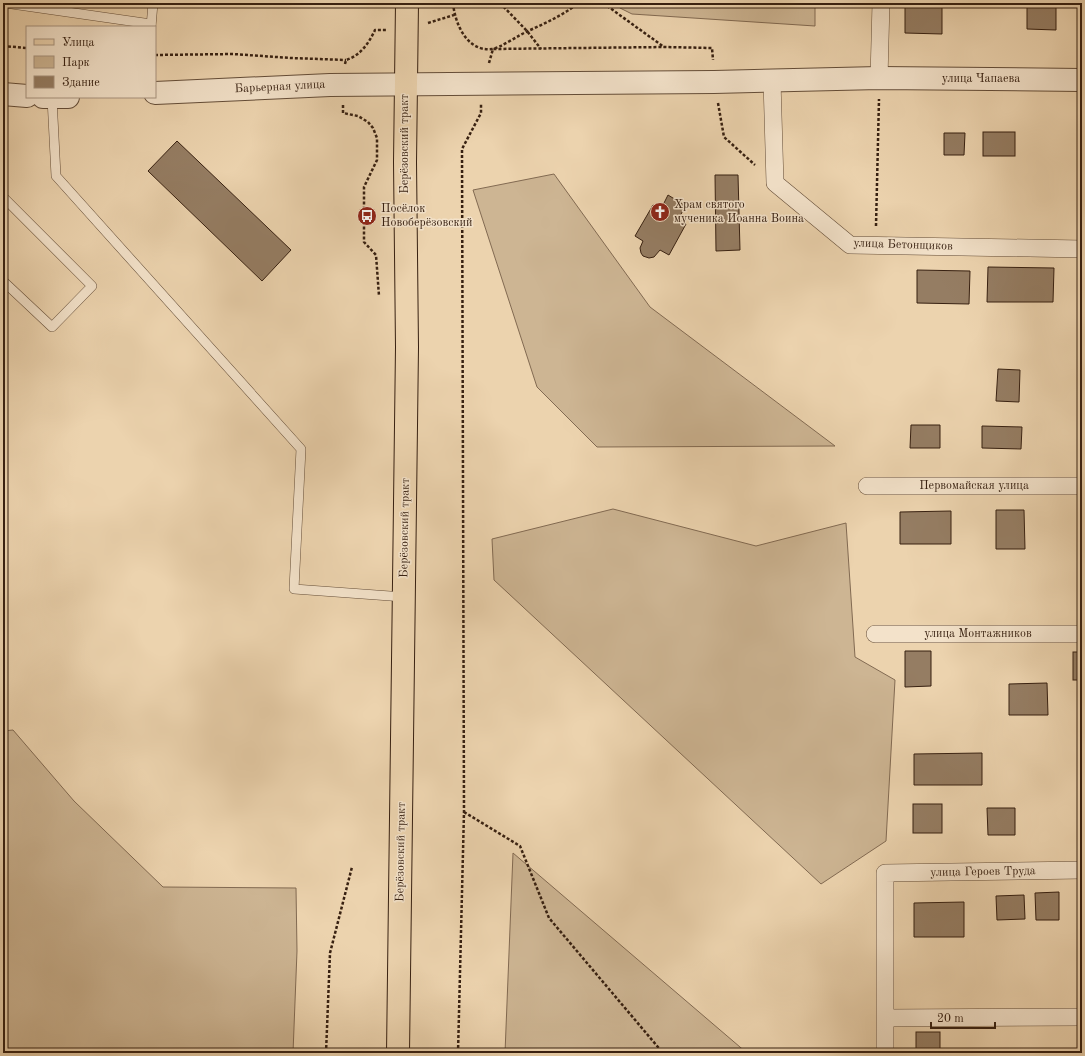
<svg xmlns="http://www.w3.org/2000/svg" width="1085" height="1056" viewBox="0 0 1085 1056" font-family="'Old Standard TT',serif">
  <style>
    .green { fill: #cdb593; stroke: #826a52 }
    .building { fill: #957d63; stroke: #372011 }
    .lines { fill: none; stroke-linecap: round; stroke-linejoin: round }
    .service-casing { stroke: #644d38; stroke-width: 10 }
    .minor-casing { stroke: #644d38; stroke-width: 18 }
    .tertiary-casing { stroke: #644d38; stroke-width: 24 }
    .primary-casing { stroke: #372011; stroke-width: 24 }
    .path { stroke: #372011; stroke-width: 2.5; stroke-dasharray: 3 2; stroke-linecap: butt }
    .service { stroke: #f3e2ca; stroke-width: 9 }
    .minor { stroke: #f3e2ca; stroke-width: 17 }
    .tertiary { stroke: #f3e2ca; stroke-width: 22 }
    .primary { stroke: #ecd3ae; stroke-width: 22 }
    .labels { text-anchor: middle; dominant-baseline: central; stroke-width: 3; stroke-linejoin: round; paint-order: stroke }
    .street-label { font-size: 12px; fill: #372011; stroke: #f3e2ca }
    .poi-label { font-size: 12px; fill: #372011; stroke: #f3e2ca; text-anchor: start }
  </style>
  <rect width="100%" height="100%" fill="#ecd3ae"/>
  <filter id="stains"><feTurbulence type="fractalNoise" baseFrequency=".005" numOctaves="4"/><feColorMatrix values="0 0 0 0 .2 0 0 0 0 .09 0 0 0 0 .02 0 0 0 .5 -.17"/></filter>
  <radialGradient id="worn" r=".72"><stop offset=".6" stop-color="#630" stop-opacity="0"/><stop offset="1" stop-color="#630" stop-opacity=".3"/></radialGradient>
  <g class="green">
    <polygon points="614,3 815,3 815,26 632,14 620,8"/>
    <polygon points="554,174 650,307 835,446 597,447 537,387 473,190"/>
    <polygon points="613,509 756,546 846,523 855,657 895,680 886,841 821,884 494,580 492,539"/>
    <polygon points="13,730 74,801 163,887 296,888 297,951 293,1053 3,1053 3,731"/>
    <polygon points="513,853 747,1053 505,1053"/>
  </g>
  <g class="building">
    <polygon points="905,3 942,3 942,34 905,33"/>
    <polygon points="1027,5 1056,5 1056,30 1027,29"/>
    <rect x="983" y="132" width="32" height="24"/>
    <polygon points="944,133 965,133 964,155 944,155"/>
    <polygon points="177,141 291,250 262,281 148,171"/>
    <polygon points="715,175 738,175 740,250 716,251"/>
    <polygon points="668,195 686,206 678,219 686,224 669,255 660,250 654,257 649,258 643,256 641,253 640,248 643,241 635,236 653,205 661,209"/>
    <polygon points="988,267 1054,268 1053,302 987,302"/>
    <polygon points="1079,268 1082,268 1082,299 1078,299"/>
    <polygon points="917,270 970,271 969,304 917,303"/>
    <polygon points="998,369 1020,370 1019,402 996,401"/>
    <polygon points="911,425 940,425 940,448 910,448"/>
    <polygon points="982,426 1022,427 1021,449 982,448"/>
    <polygon points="996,510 1024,510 1025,549 996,549"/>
    <polygon points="951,511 951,544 900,544 900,512"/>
    <polygon points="905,651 931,651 931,686 905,687"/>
    <rect x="1073" y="652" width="9" height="28"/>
    <polygon points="1047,683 1048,715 1009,715 1009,684"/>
    <polygon points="982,753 982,785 914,785 914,754"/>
    <rect x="913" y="804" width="29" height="29"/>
    <polygon points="987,808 1015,808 1015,835 988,835"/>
    <polygon points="1059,892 1059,920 1036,920 1035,893"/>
    <polygon points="1024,895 1025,919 997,920 996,896"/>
    <polygon points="964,902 964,937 914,937 914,903"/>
    <rect x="1078" y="1030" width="4" height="23"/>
    <rect x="916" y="1032" width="24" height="21"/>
  </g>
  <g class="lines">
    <g class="service-casing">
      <g id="service">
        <polyline points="5,3 151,24"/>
        <polyline points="151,27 153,3"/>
        <polyline points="52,98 56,176 301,449 294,589 404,597"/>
        <polyline points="3,197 92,286 52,327 3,281"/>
      </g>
    </g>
    <g class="minor-casing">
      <g id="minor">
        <polyline points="879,78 881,3"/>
        <polyline points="772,81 775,183 850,245 1082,249"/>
        <polyline points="867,486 1082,486"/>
        <polyline points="875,634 1082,634"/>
        <polyline points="886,1018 1082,1017"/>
        <polyline points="885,1053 885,873 1082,870"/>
      </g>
    </g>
    <g class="tertiary-casing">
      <g id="tertiary">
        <polyline points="155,93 330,85 714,82 879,78 1082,80"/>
        <polyline points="3,94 27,96"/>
        <polyline points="43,97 68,97"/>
      </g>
    </g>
    <g class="primary-casing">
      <polyline id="primary" points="398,1053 407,347 405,162 407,3"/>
    </g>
    <g class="path">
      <path d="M453,3C455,24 467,52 492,49C500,48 519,35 528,31C546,23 563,15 579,3"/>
      <polyline points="500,3 527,31 541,49"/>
      <polyline points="603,3 664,47"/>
      <polyline points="428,23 454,15"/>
      <polyline points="3,46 27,48"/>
      <polyline points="155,55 233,54 291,58 346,60"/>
      <polyline points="489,63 493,49 665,47 712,48 713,60"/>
      <path d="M345,64L346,60C360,56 369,43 375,30H386"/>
      <polyline points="718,103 724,137 755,165"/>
      <polyline points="343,105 343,113 358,116 368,122 373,128 377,138 377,160 364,187 364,242 376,255 379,296"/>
      <polyline points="876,226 879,99"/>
      <polyline points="464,812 520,846 549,918 663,1053"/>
      <polyline points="326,1053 330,953 352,867"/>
      <polyline points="458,1053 464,812 462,149 481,113 481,104"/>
    </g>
    <use href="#service" class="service"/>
    <use href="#minor" class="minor"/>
    <use href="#tertiary" class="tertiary"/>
    <use href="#primary" class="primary"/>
  </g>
  <defs>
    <g id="church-disc" transform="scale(1)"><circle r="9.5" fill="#8f2418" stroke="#f3e2ca"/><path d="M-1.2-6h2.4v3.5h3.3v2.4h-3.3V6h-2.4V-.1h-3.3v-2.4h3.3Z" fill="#fff"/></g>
    <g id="bus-disc" transform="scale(1)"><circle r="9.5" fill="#8f2418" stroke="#f3e2ca"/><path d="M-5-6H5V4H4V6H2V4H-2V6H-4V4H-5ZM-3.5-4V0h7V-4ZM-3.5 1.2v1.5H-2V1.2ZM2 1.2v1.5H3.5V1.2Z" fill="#fff"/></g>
  </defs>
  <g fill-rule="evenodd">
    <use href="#church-disc" x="660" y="212"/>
    <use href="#bus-disc" x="367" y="216"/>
  </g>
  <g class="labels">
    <g class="street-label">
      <text x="981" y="79">улица Чапаева</text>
      <text transform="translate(280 87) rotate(-3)">Барьерная улица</text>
      <text transform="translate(405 144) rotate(-90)">Берёзовский тракт</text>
      <text transform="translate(903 245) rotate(2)">улица Бетонщиков</text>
      <text x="974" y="486">Первомайская улица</text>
      <text transform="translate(405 528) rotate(-89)">Берёзовский тракт</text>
      <text x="978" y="634">улица Монтажников</text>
      <text transform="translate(401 852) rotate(-89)">Берёзовский тракт</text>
      <text transform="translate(983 872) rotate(-1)">улица Героев Труда</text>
    </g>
    <g class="poi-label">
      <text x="674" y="205">Храм святого<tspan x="674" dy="14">мученика Иоанна Воина</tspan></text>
      <text x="381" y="209">Посёлок<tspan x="381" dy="14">Новоберёзовский</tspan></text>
    </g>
  </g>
  <rect width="1085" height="1056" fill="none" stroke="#ecd3ae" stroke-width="16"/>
  <rect x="4" y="4" width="1077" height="1048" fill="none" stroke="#372011" stroke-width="2"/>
  <rect x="8" y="8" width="1069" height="1040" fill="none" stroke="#372011"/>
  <rect x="26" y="26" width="130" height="72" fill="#f3e2ca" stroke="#a89480"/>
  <rect x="34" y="39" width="20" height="6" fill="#ecd3ae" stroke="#a89480"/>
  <text x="62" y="46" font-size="12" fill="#372011">Улица</text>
  <rect x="34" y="56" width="20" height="12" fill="#cdb593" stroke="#a89480"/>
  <text x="62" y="66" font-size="12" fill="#372011">Парк</text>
  <rect x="34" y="76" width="20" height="12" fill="#957d63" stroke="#a89480"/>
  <text x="62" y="86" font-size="12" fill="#372011">Здание</text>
  <path d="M931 1022v6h64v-6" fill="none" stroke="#372011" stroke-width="2"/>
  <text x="937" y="1022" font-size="12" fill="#372011" stroke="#f3e2ca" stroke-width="3" paint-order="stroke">20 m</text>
  <rect width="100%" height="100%" filter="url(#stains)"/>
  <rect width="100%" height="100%" fill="url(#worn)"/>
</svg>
